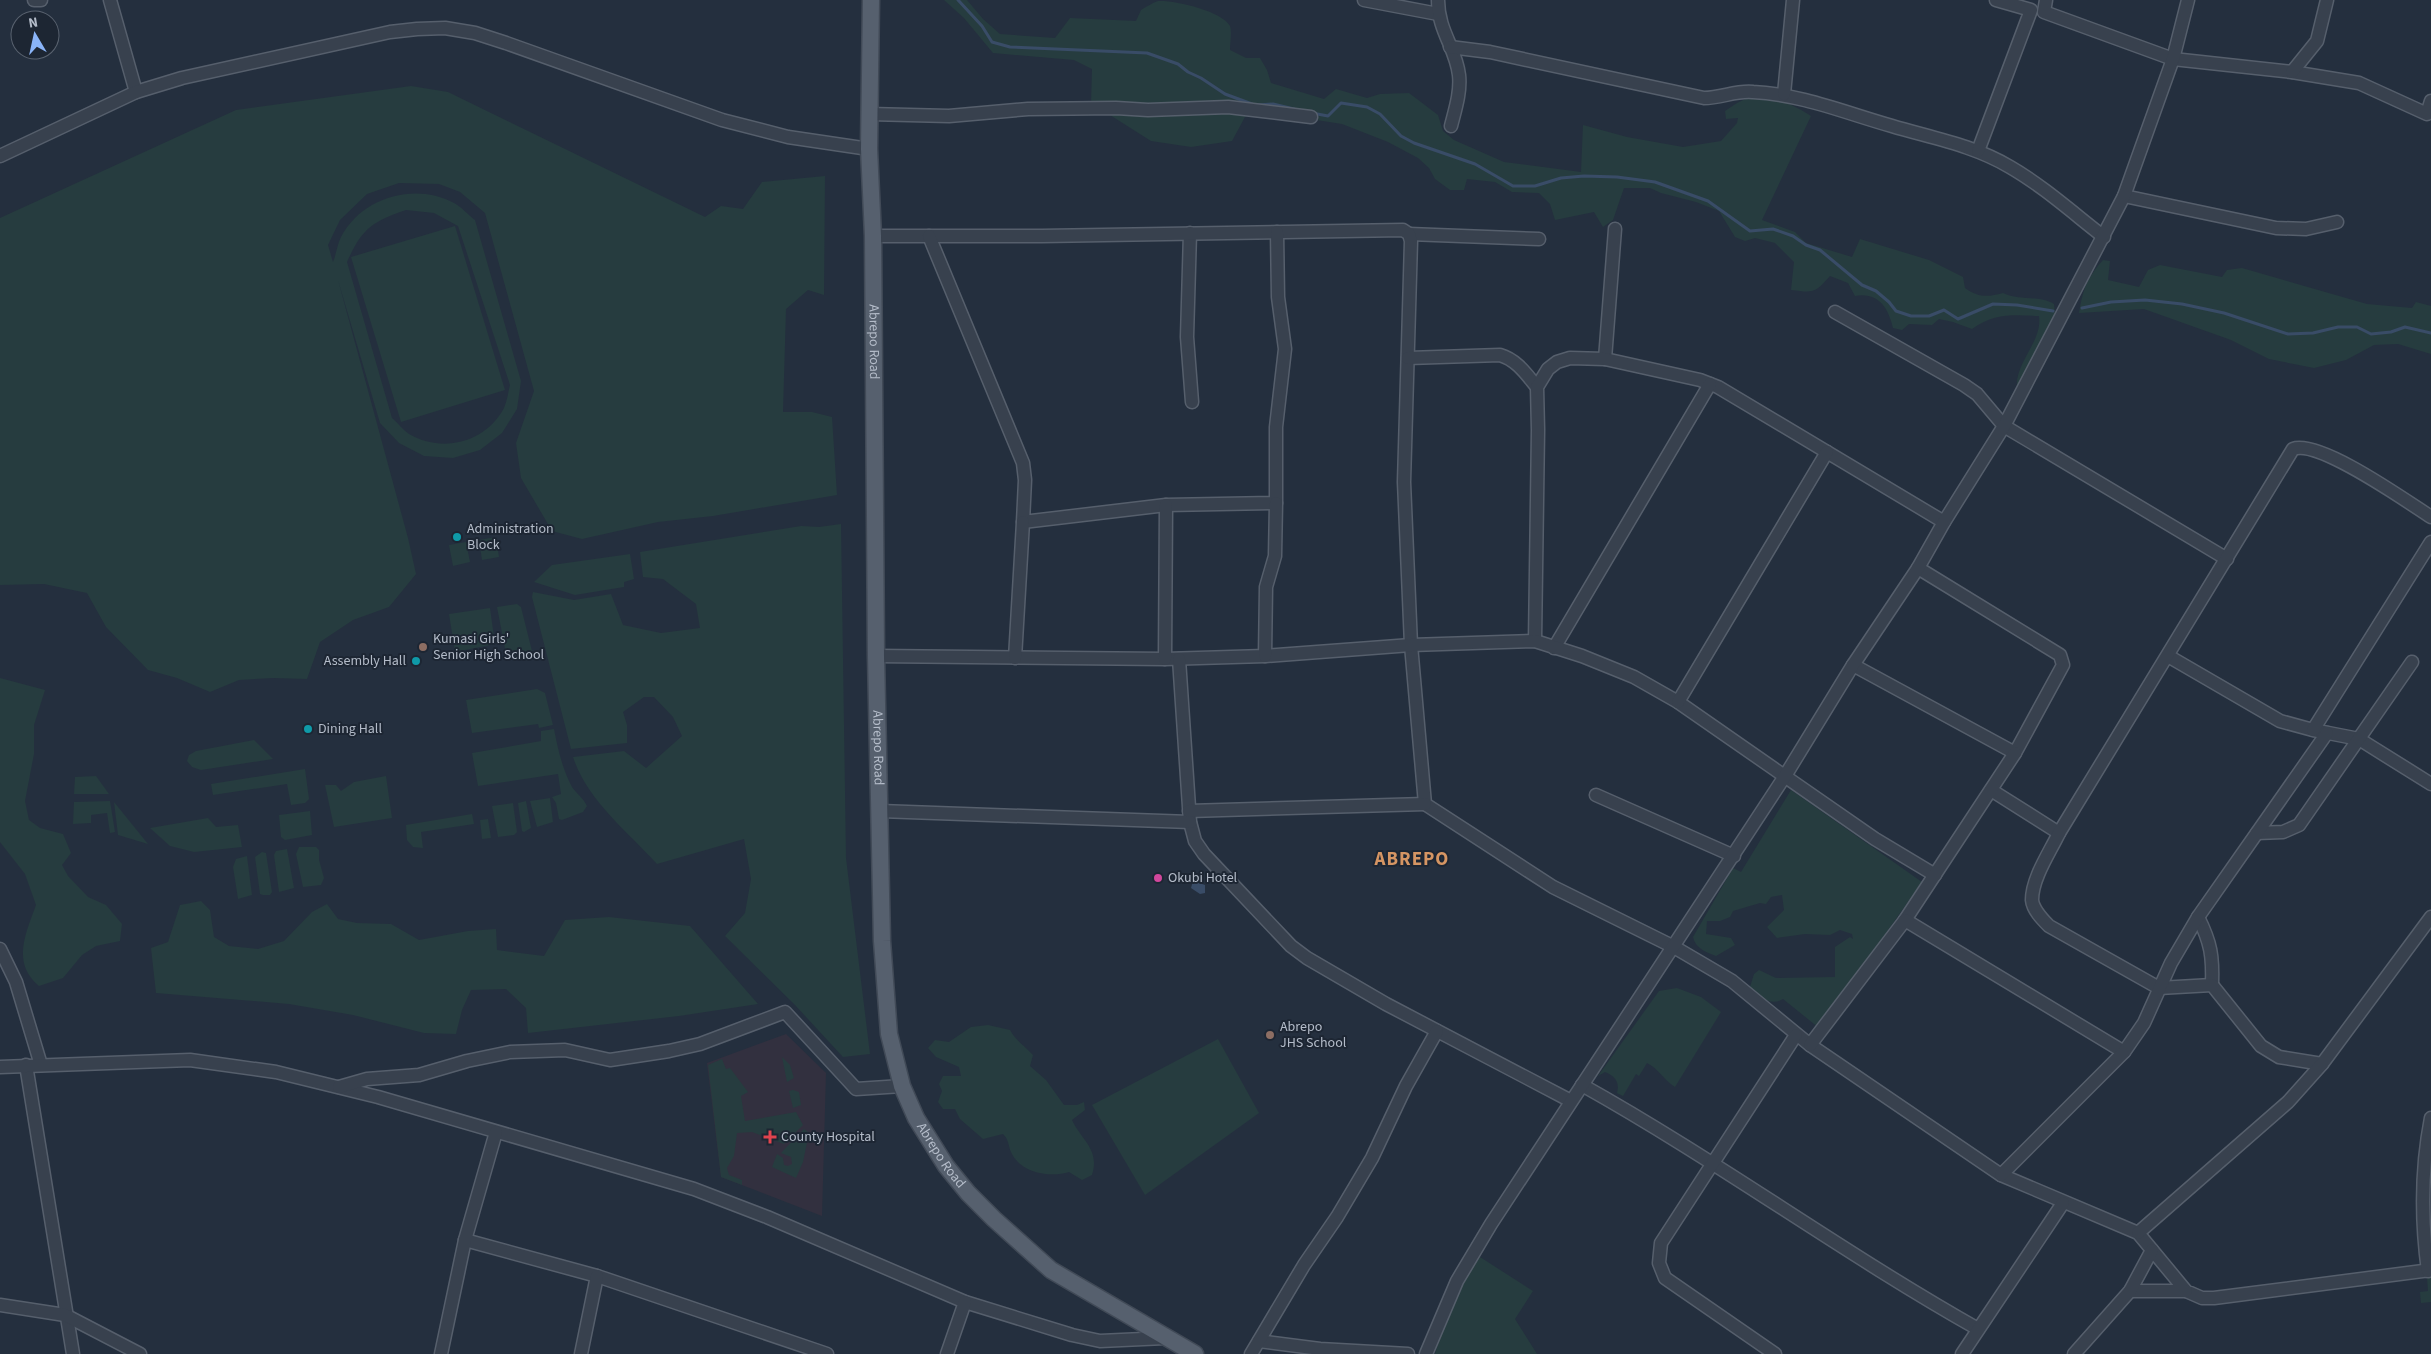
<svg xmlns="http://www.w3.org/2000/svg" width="2431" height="1354" viewBox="0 0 2431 1354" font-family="'Source Sans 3',sans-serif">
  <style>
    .medical { fill: #32303f }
    .green { fill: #263c3f; fill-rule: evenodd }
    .water { fill: #394c67 }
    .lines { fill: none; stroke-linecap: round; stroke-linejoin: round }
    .stream { stroke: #394c67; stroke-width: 3 }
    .minor-casing { stroke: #565f6c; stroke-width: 15 }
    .major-casing { stroke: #414a57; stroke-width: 19 }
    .minor { stroke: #38414e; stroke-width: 12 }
    .major { stroke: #56606e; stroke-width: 16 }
    .culture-dot { fill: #0f9aa8; stroke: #1d2633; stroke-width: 2 }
    .education-dot { fill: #8d6e63; stroke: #1d2633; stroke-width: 2 }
    .hotel-dot { fill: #d1479c; stroke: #1d2633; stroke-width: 2 }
    .health-dot { fill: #e0444e; stroke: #1d2633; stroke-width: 2 }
    .labels { text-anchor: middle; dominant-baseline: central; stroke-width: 4; stroke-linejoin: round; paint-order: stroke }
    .street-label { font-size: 14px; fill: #b4bcc9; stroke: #1d2633 }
    .poi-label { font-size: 14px; fill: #b4bcc9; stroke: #1d2633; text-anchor: start }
    .district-label { font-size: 19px; font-weight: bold; letter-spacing: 1px; fill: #d59563; stroke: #1d2633 }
  </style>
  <rect width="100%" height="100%" fill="#242f3e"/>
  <polygon class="medical" points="786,1034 826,1073 822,1216 721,1177 707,1063"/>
  <g class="green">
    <path d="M944,0H967L983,19L1000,34L1055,38L1070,18L1136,21L1141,10C1146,7 1152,3 1158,1C1175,0 1222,11 1230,26C1232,32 1230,43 1230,50L1246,58H1260L1267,70L1271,83L1324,99L1336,89L1367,98L1380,94L1409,93L1438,115L1443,131L1454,140L1504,162L1581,172L1583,125L1627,137L1683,147L1721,141L1737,123L1738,118L1726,119L1725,111C1731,107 1739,101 1746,99C1767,91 1794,105 1811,116L1762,220L1795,232L1806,243L1852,257L1860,239L1929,260L1963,277L1965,288C1979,298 1988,297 2003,293C2019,301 2039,295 2054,304L2055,315L2018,395C2010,365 2043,344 2039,316C2012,315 1995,313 1972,329L1953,322L1939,319L1932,325L1909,324L1902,330L1893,328C1888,307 1878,292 1855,296L1848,283L1830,276C1815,293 1814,293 1791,290L1794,262L1775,243L1755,238L1745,241L1735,237L1719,211L1696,202L1661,193L1650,188H1624L1613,220L1603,227L1594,212L1555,220L1550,204L1539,193L1512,192L1495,182L1467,179L1464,190H1450L1435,179L1429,168L1418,158L1388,142L1342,124L1259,111L1245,117L1232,141L1191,147L1151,141L1091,103L1092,69L1074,60L993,53L964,18Z"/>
    <path d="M411,86L448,92L705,217L721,206L743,209L762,182L825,176L824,295L808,290L786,309L783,412H812L832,417L837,495L713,516L658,522L582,539L552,531L521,478L516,443L534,391L485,213L460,192L439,184L399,183L367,194L340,220L328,245L333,262C336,255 337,245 341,237C362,197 415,182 454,203C462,207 468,215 475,220L521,381L517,409L502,433L480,450L453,458L424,456L399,443L380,423L338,280L408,538L416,574L389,607L353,620L320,642L307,679L273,678L239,680L210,692L177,678L148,670L106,627L87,593L44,584L0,585V218L236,110ZM406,210L434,213L458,226L510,385C508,393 507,401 504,408C486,442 443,454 409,434C403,430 398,423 392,418L347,262C362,229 371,222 406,210Z"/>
    <polygon points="455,226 505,390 401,422 351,257"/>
    <path d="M2103,260L2110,261L2108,280L2139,287L2148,270L2160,265L2222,277L2227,270L2242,268L2367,304L2412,308L2416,302L2431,306V354L2398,344L2374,345L2346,360L2314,368L2269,359L2231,340L2144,309L2079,313C2083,289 2087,278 2103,260Z"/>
    <path d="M841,524L846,858L870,1054L843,1057L795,1005L725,936L745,913L751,879L744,839L657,864C627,831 587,800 573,757L624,751L646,768L682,736L673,717L654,697H644L623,712L627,725V743L571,749L532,597L533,592L574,600L611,594L623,625L661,633L700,628L696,604L663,579L643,577L640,552L801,526L819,527Z"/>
    <polygon points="496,537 499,557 482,560 479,540"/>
    <polygon points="466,542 470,562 453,566 449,545"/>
    <polygon points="630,554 634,579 624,582 624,587 575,595 534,582 552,565"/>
    <polygon points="517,604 521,607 533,655 507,659 497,607"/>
    <polygon points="490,608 495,644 455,652 449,614"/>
    <path d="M0,678L45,690L34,725V754L25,801L29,820L40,828L63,834L71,853L62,865L68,876L88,897L106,905L122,924L120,941L96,946L82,955L63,978L39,986C11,963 26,933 36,905L25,874L0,842Z"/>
    <polygon points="537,689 545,693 553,725 539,728 538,724 472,733 466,700"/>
    <path d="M554,729C558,749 562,768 572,787C577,794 584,799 587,806L583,812L562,820L559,819L556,803L552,797L561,794L558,774L478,786L472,753L541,741V731Z"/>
    <polygon points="254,740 273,759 201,770 192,767 187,761 189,755 196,751"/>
    <polygon points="305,769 309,799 305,803 291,805 287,784 213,795 211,784"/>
    <polygon points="96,776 109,794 74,794 75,777"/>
    <polygon points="386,776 392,818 334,827 325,785 336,785 341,791 354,782"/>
    <path d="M1791,790L1922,882L1819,1028L1783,999C1770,1007 1760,996 1750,987L1754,974L1759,970L1776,978L1835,977V947L1850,937L1853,939L1852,934L1840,930L1830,935L1805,934L1777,938L1767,927L1784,910L1782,895L1771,897L1766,904L1760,903L1733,911L1730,917L1720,921H1707L1706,934L1731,938L1735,945L1716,956C1706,952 1695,948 1693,937L1733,868L1741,872Z"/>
    <polygon points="550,798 553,822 537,827 530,801"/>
    <polygon points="110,801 115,832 110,833 107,813 91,815 91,823 73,824 74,802"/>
    <polygon points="526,801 531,828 524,832 522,831 518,803"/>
    <polygon points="114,802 148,844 118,835"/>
    <polygon points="513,803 517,832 514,835 498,837 492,806"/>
    <polygon points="310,811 312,835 285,840 281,837 279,815"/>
    <polygon points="472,814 474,824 421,832 423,848 413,847 407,840 406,825"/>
    <polygon points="208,818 216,827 238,825 242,847 194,852 170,846 150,828"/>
    <polygon points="488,819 491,838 482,839 480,820"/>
    <polygon points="299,847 316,847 319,850 319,860 324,878 321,885 303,887 296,854"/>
    <polygon points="287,849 294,888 279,892 274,855 276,851"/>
    <polygon points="262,852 266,853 272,892 270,895 263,895 260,894 255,857"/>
    <polygon points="247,856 252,895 238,899 233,867 236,859"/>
    <polygon points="201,901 210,910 214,937 229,946 258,949 284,941 312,912 327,904 338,919 357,923 391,924 419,940 468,931 496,929 497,950 544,956 565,920 609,917 690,926 758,1004 679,1016 528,1033 526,1008 506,989 471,990 462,1010 456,1034 424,1033 353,1015 289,1004 156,993 151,948 168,942 180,905"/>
    <path d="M1677,988L1701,997L1721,1012L1675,1087C1664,1080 1659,1069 1647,1063L1639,1076L1636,1074L1623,1096L1617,1093C1620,1082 1615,1076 1605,1072L1598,1076L1659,991Z"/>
    <path d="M988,1025L1010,1030C1016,1041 1025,1046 1033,1055L1030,1066L1046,1080L1064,1105H1077L1084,1102L1085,1110L1072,1120C1082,1141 1100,1149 1092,1175L1082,1180L1069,1172C1050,1178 1020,1173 1011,1152C1008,1145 1009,1140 1003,1134L983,1139L960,1119L955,1109H943L938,1102L942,1091L939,1084L943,1076H961L959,1067L936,1057L928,1048L935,1040L949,1042L971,1027Z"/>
    <polygon points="1218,1039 1259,1113 1145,1195 1092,1105"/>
    <polygon points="782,1057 790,1065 794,1078 787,1082"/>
    <polygon points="722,1059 726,1069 730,1068 748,1092 741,1096 745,1121 796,1112 803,1125 784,1144 752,1132 737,1133 734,1156 727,1168 729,1175 742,1180 742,1185 721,1177 708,1065"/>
    <polygon points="793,1090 799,1092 801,1105 793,1108 789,1091"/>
    <polygon points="804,1129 809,1133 803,1162 796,1178 772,1167 777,1154 783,1158 784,1165 788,1166 792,1164 791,1157 781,1153"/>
    <path d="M1480,1257L1533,1291L1515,1319L1537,1354H1435C1445,1321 1456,1283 1480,1257Z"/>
    <polygon points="2431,1275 2431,1302 2421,1303 2420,1292 2428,1291 2427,1276"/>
  </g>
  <polygon class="water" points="1193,881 1205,885 1205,893 1200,894 1191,888"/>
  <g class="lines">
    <g class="stream">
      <polyline points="958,0 982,26 992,42 1010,47 1147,53 1178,64 1188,72 1201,78 1225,94 1252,104"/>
      <polyline points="1258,105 1273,104 1294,109"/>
      <polyline points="1312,113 1328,116 1341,103 1367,107 1380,114 1401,136 1414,143 1475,164 1513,186 1535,186 1561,178 1584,176 1617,177 1655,182 1708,201 1750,231 1773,229 1793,236 1806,245 1820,250 1862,285 1876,291 1889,302 1896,311 1911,316 1929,316 1944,310 1958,319 1993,304 2017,305 2053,311"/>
      <polyline points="2082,308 2111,302 2145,300 2182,304 2224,313 2288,334 2313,333 2338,327 2357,327 2371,334 2391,332 2405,327 2431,333"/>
    </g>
    <g class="minor-casing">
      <g id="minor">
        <polyline points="34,0 41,0"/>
        <polyline points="110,0 136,92"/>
        <polyline points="1364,0 1438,14"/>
        <path d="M1438,0C1438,31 1456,48 1459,75C1461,92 1455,110 1451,126"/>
        <polyline points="2046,0 2044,12 2173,59 2292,72 2359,83 2427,114 2431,101"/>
        <path d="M1450,47L1490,52L1704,98C1721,98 1737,90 1753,92C1800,94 1846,113 1892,126C1932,138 1973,145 2010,167C2043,186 2073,213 2104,237"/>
        <polyline points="2292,72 2317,41 2327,0"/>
        <polyline points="1784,94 1793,0"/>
        <polyline points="869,114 949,116 1028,109 1116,108 1148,110 1228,107 1311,117"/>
        <polyline points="1978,151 2031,10 1996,0"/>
        <polyline points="0,156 136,92 182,78 390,32 417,29 445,28 475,33 506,43 722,120 788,137 869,149"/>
        <polyline points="2124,196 2276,228 2306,229 2337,222"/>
        <polyline points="1190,233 1187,337 1192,402"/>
        <polyline points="1409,234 1539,239"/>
        <polyline points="873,236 1042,236 1403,230 1409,234 1411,241 1404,482 1411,645 1425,804 1553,887 1674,947 1732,981 1810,1045 2001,1175 2138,1233 2186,1291 2202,1298 2214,1298 2431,1270"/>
        <polyline points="929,236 1023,463 1025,480 1023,522 1166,505 1276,503 1276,427 1285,349 1278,297 1277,232"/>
        <polyline points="1835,312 1964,385 1977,394 2004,426 2227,559"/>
        <path d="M1408,358L1500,355C1517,360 1526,374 1537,387"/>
        <polyline points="1605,359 1615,229"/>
        <polyline points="1535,641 1538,430 1537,387 1548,369 1557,362 1570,358 1605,359 1700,380 1718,387 1944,522"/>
        <polyline points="1554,648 1710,384"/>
        <polyline points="876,656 1165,659 1265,656 1411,645 1535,641 1582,656 1634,677 1678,702 1875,839 1935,875"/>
        <polyline points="1265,656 1266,587 1275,556 1276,503"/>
        <polyline points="2168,656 2280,721 2313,730 2359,739 2431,784"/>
        <polyline points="1015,658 1023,522"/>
        <polyline points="1165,659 1166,505"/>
        <polyline points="1179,659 1190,822 1195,841 1204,854 1291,946 1307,958 1386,1004 1571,1101"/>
        <polyline points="1853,665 2015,753 2063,665 2060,655 1918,568"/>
        <polyline points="1678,702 1827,452"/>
        <polyline points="2313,730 2431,542"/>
        <polyline points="1991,790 2059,833"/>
        <polyline points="1596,795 1734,856"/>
        <polyline points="880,811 1190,822"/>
        <polyline points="1189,811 1425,804"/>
        <polyline points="2257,833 2283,832 2299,825 2412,662"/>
        <path d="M2198,917C2211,943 2213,956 2212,985"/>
        <polyline points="1905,920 2015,753"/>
        <polyline points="0,949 16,982 41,1065"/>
        <polyline points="1810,1045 1905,920 2124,1052"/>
        <path d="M2322,1064L2279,1057L2261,1046L2212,985L2159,988L2049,926C2042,919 2033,910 2032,900C2032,878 2050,852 2059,833L2293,449C2319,439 2406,501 2431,517"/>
        <polyline points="26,1065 73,1354"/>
        <polyline points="0,1067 190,1060 276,1072 378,1097 694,1189 767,1217 965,1302 1072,1335 1100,1341 1165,1338"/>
        <path d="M1582,1085C1718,1161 1843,1253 1978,1329"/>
        <polyline points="339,1087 367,1079 419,1075 467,1061 510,1052 565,1050 610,1060 669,1051 700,1044 785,1012 856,1089 902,1086"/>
        <polyline points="2001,1175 2124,1052 2144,1023 2171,963 2198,917 2327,733"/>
        <polyline points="2138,1233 2288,1102 2322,1064 2431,917"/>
        <polyline points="465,1240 597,1276 827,1354"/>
        <path d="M2428,1271C2421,1220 2421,1169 2431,1118"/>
        <polyline points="2130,1291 2186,1291"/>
        <polyline points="0,1305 65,1315 140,1354"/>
        <polyline points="1259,1341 1320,1349 1408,1354"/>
        <polyline points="441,1354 465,1240 496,1132"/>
        <polyline points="581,1354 597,1276"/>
        <polyline points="947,1354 965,1302"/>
        <polyline points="1251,1354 1304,1265 1337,1217 1372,1158 1406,1086 1437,1031"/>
        <polyline points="1426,1354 1457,1281 1491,1224 1785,776 1853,665 1918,568 1944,522 2004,426 2124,196 2173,59 2188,0"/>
        <polyline points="1775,1354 1665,1278 1659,1263 1661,1243 1796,1035"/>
        <polyline points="1962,1354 2063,1203"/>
        <polyline points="2074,1354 2130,1291 2152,1250"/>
      </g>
    </g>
    <g class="major-casing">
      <g id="major">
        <path id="s1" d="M871,0L869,149L873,236L876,656L882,941L889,1034L902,1086L916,1118L946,1166L968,1193L994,1219L1051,1270L1195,1354"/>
      </g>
    </g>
    <use href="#minor" class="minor"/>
    <use href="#major" class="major"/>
  </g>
  <g class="culture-dot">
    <circle cx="457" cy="537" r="5"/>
    <circle cx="416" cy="661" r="5"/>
    <circle cx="308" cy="729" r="5"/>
  </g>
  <g class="education-dot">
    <circle cx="423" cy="647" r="5"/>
    <circle cx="1270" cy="1035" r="5"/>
  </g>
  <circle class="hotel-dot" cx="1158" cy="878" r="5"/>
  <path class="health-dot" d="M767.5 1129.5h5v5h5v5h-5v5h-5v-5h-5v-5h5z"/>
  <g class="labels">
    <g class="street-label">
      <text stroke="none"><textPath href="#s1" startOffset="342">Abrepo Road</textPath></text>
      <text stroke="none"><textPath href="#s1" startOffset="748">Abrepo Road</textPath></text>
      <text stroke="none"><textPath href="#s1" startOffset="1168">Abrepo Road</textPath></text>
    </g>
    <g class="poi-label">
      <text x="467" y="529">Administration<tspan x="467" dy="16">Block</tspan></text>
      <text x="433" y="639">Kumasi Girls'<tspan x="433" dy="16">Senior High School</tspan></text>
      <text x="406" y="661" text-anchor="end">Assembly Hall</text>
      <text x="318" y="729">Dining Hall</text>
      <text x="1168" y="878">Okubi Hotel</text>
      <text x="1280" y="1027">Abrepo<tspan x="1280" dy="16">JHS School</tspan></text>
      <text x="781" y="1137">County Hospital</text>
    </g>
    <g class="district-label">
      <text x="1412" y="859">ABREPO</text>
    </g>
  </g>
  <g transform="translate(35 35) rotate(351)"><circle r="24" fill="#1d2633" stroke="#59626f"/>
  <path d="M0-4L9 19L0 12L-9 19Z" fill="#8ab4f8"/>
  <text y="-8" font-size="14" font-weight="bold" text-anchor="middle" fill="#b4bcc9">N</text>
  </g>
</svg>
